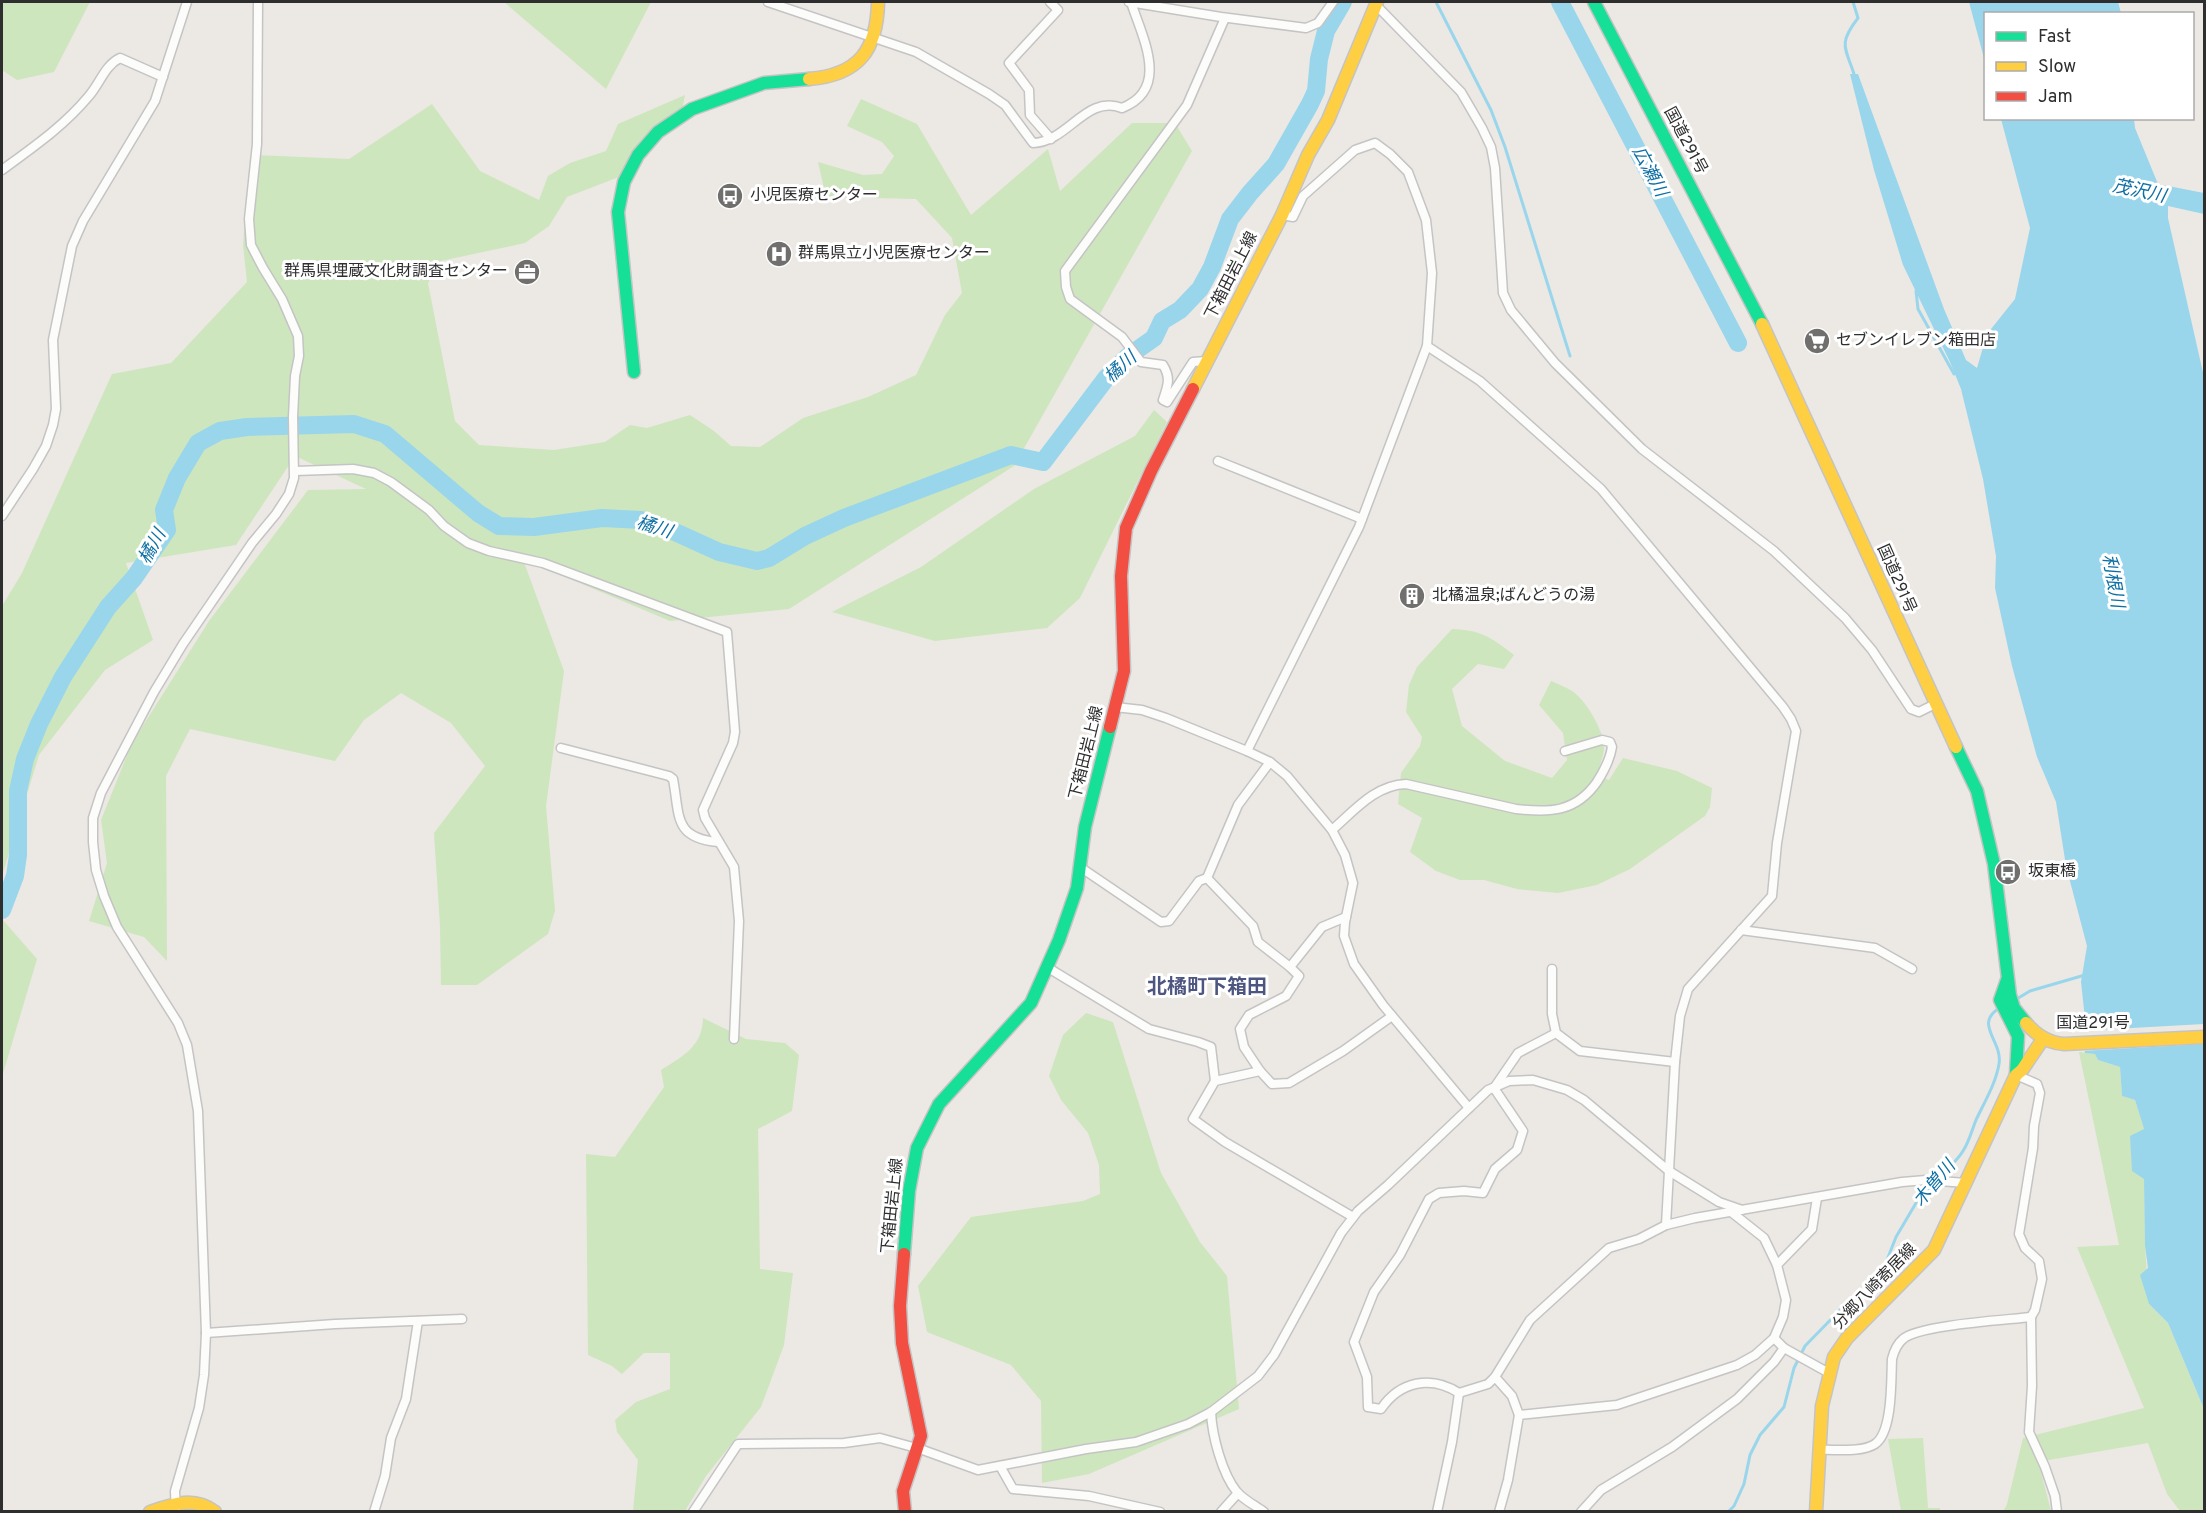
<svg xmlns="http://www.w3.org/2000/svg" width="2206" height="1513" viewBox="0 0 2206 1513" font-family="Overpass,'Noto Sans JP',sans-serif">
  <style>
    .green { fill: #cee6be }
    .water { fill: #99d6ec }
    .pier { fill: #ece8e4 }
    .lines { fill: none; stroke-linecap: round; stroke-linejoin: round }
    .stream { stroke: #99d6ec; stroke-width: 3 }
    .river { stroke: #99d6ec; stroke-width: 18 }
    .street-casing { stroke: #c5c4c5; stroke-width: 11 }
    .fast-casing { stroke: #c5c4c5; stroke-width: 15 }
    .slow-casing { stroke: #c5c4c5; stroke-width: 15 }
    .jam-casing { stroke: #c5c4c5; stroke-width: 15 }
    .street { stroke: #fcfcfb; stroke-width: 8 }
    .fast { stroke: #16e098; stroke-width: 12 }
    .slow { stroke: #ffcf43; stroke-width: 12 }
    .jam { stroke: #f24e42; stroke-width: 12 }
    .labels { text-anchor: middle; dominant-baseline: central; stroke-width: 6; stroke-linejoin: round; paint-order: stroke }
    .street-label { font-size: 16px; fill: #2e2e2e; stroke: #fff }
    .poi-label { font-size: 16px; fill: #2e2e2e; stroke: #fff; text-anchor: start }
    .water-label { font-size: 18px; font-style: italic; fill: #0d6fa3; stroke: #fff }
    .quarter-label { font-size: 20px; font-weight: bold; fill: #4d5680; stroke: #fff }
  </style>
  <rect width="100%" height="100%" fill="#ece8e4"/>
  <g class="green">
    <polygon points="2,2 90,2 54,72 17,80 2,70"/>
    <polygon points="504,2 651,2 606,89"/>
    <polygon points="685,95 682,110 657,125 640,141 619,177 567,197 549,226 525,243 441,261 428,283 455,421 479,445 554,450 605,442 630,425 647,428 690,415 714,431 731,446 760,447 803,418 868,397 916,375 945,315 962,293 952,238 916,199 826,197 818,162 863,175 882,174 894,156 882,142 847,126 861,99 917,124 971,215 1048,149 1060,191 1132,123 1175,123 1192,151 1014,466 789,609 670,621 499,549 525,565 564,671 546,806 555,911 548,934 477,985 441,985 440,926 434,833 485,766 451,723 401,693 364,720 335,761 190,729 166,776 167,961 144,937 89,921 107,863 101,820 132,743 209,621 308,490 366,489 295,456 236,545 126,563 153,640 105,670 39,755 2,876 2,606 22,573 112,374 171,363 247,282 243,245 247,192 255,155 349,159 432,104 480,171 539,200 548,176 570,163 606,151 618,124"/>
    <polygon points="1154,410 1167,422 1080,598 1047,628 935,641 832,612 921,567 1034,489 1135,436"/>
    <path d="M1452,629C1481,630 1491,637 1514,655L1504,669L1478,664L1452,689L1462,726L1505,761L1552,778L1567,760L1563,733L1539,705L1551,681C1558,684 1566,687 1572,691C1586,700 1605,732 1604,749C1603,759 1599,767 1596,776L1609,780L1623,758L1677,771L1712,788L1710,807L1705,816L1630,869L1597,885L1558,893L1517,889L1484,880H1460L1436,871L1410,852L1422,818L1398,804L1401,773L1420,746L1422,737L1406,712L1409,685L1417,667Z"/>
    <polygon points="2,919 37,959 2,1077"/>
    <polygon points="1086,1013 1113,1022 1161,1173 1200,1242 1227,1276 1239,1409 1089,1474 1042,1483 1041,1401 1011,1365 927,1332 918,1286 971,1217 1083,1201 1100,1194 1099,1165 1088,1133 1061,1100 1049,1076 1063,1035"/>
    <path d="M703,1018L746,1039L785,1043L799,1055L792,1111L758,1129L760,1269L793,1273L784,1345L761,1407L706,1476L685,1511H633L638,1460L617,1432L615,1420L636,1402L670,1389V1353H644L622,1374L612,1366L588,1355L586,1154L615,1157L664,1087L661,1070C682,1057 703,1046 703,1018Z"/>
    <polygon points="2079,1052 2095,1054 2098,1060 2120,1067 2122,1096 2135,1100 2144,1129 2145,1246 2149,1304 2168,1323 2204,1409 2204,1511 2180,1511 2167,1494 2148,1443 2049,1460 2039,1464 2051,1511 2003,1512 2007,1504 2023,1438 2144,1408 2077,1247 2119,1245"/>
    <polygon points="1923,1438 1928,1508 1940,1508 1940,1511 1901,1511 1888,1439"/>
  </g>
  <g class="water">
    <polygon points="1969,2 2118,2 2121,13 1986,14 1985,62"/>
    <polygon points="1850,74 1858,74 1944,309 1966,360 1977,368 1987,334 2015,299 2030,228 2001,119 2134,119 2135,128 2158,184 2204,193 2204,214 2168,206 2168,218 2204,377 2204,1409 2168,1323 2149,1304 2140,1275 2148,1268 2145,1246 2144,1179 2132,1171 2130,1136 2144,1129 2135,1100 2122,1096 2120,1067 2098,1060 2095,1054 2085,1053 2081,1029 2086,1028 2081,982 2087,946 2066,866 2056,802 2037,757 2012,666 1995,588 1996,556 1983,479 1961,389 1950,362 1903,265 1874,170"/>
  </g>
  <polygon class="pier" points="2204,1024 2204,1044 2082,1051 2078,1031"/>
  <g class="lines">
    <g class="stream">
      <polyline points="1436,2 1491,110 1505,147 1570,356"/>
      <path d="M1853,2L1858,18C1837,45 1846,48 1855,77"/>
      <polyline points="1916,291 1918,309 1954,374"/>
      <polyline points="2015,1000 2030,991 2085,975"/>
      <path d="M1938,1179C1946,1170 1957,1161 1963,1151C1969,1142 1972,1130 1976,1120C1984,1103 1996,1083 1999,1064C2003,1040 1972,1024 2001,1007"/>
      <polyline points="1728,1512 1734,1506 1744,1484 1750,1455 1760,1435 1784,1407 1794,1368 1805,1346 1843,1307 1872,1288 1885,1265 1896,1237 1916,1203 1934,1184"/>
    </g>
    <g class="river">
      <polyline points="1560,2 1738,343"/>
      <polyline points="2,910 15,876 18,855 18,791 25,759 39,724 63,677 108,607 134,578 167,530 164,510 177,478 198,443 220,431 247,427 354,424 385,434 478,513 499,526 534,527 602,518 641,520 675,532 719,552 757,561 769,558 805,536 844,518 1011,455 1043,462 1107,377 1127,357 1154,338 1162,321 1180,310 1200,289 1212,267 1230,219 1250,193 1276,164 1310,104 1316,91 1319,59 1326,31 1343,2"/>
    </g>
    <g class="street-casing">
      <g id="street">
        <path d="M768,2L916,52L989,94L1005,105L1033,143C1068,142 1086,94 1122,108C1171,89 1142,37 1131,2"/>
        <polyline points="1050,2 1058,10 1009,63 1029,90 1030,115 1051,139"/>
        <polyline points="1129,2 1221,17 1306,28 1318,23 1333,2"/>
        <polyline points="1375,4 1461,92 1482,128 1491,147 1495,168 1503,293 1511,310 1555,363 1642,449 1774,551 1845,618 1872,650 1911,709 1919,712 1935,704"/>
        <path d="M2,170C32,148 64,126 88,97C100,84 104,66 120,58L163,77"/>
        <polyline points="1427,346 1480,381 1601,489 1783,707 1791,719 1796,731 1777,843 1772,896 1688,989 1680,1016 1675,1062 1666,1225"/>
        <path d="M1206,361L1193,362L1167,402L1163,400C1168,385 1171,378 1163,365L1141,362L1122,337L1070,299L1066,287L1065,271L1187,105L1225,18"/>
        <polyline points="1218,461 1362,519"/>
        <polyline points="295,471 353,469 374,473 391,482 429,510 444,526 468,543 489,551 543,563 727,632 735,732 733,743 703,810 705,818 734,867 739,921 734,1039"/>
        <polyline points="2,516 33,469 46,446 53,425 56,409 53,340 72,246 83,221 155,101 187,2"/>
        <polyline points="1115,707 1142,710 1166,718 1247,751 1270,762 1287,776 1332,830 1345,855 1353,883 1345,922 1344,936 1354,964 1383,1005 1469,1108"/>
        <path d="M561,748L669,776L673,779C680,815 673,838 718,842"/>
        <polyline points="1247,751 1359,527 1427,346 1432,273 1426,220 1408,172 1390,154 1375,143 1355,150 1303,196 1293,217 1282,215"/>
        <polyline points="1270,762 1238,805 1207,878 1253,926 1258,942 1290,967 1322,927 1346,917"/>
        <path d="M1332,830C1354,811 1375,785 1406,784L1516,809C1550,813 1576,812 1597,782C1604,771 1610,760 1612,747L1610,742L1602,740L1565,751"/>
        <polyline points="1080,867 1161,922 1169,921 1199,881 1207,878"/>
        <polyline points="1741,930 1875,948 1912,969"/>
        <polyline points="1050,969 1149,1029 1198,1042 1211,1047 1215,1081 1193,1119 1225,1142 1353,1217"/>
        <polyline points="1552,969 1552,1014 1556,1033 1580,1051 1675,1062"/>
        <path d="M1556,1033L1518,1053L1494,1088L1523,1131L1517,1150L1495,1169L1483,1193L1464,1191L1439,1193L1429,1199L1400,1255L1374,1292L1354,1342L1367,1377L1368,1407L1381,1409C1400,1381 1431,1375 1459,1393L1488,1384L1495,1377L1530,1320L1609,1248L1639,1239L1666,1225L1695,1218L1902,1182L1926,1180L1966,1183"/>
        <polyline points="1260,1071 1244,1047 1240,1029 1249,1015 1286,996 1299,976 1290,967"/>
        <polyline points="2016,1075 2037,1084 2040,1093 2034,1126 2033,1148 2019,1234 2025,1248 2039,1261 2042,1279 2035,1310 2031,1317 2032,1386 2029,1432 2045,1467 2055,1496 2057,1512"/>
        <polyline points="1215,1081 1260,1071 1272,1084 1289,1083 1343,1051 1392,1016"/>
        <polyline points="1777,1265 1812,1229 1817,1198"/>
        <polyline points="206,1333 335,1324 462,1319"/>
        <polyline points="1774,1338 1784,1348 1829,1373"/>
        <polyline points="1495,1377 1512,1396 1519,1415"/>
        <path d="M1211,1412C1212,1435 1222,1474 1237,1492C1244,1500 1256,1506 1264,1512"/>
        <path d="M1819,1450C1835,1449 1861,1453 1875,1444C1893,1432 1891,1379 1892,1359C1894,1351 1897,1344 1903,1339C1918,1325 2007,1320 2031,1317"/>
        <polyline points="1000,1466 1013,1489 1089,1496 1160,1512"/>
        <polyline points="176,1512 175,1491 199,1408 204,1375 206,1333 198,1111 187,1045 178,1023 117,927 104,896 96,870 93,842 93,818 101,793 154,692 183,644 252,543 276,514 289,494 294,478 293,417 295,376 299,356 298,336 282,299 263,268 251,245 249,219 257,144 258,2"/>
        <polyline points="374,1512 385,1476 391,1438 406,1399 418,1321"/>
        <polyline points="693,1512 738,1444 844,1443 880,1438 920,1449 978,1470 1086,1449 1136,1442 1188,1424 1211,1412 1258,1376 1274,1355 1341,1233 1358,1211 1388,1185 1488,1090 1509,1081 1533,1080 1567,1090 1584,1100 1669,1171 1719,1202 1742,1210"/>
        <polyline points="1221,1512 1238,1493"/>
        <polyline points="1437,1512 1452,1442 1459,1393"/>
        <polyline points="1499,1512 1508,1480 1519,1415 1617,1405 1737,1365 1755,1355 1774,1338 1783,1317 1786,1300 1777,1265 1764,1238 1730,1211"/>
        <polyline points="1581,1512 1601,1490 1672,1447 1737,1399 1774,1362 1784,1348"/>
      </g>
    </g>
    <g class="fast-casing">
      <g id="fast">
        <polyline points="1594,2 1762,324"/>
        <polyline points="634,372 618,212 624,182 638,155 658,132 692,109 764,83 809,79"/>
        <polyline points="1956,747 1977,791 1994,864 2010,995 2014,1008 2026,1023"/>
        <polyline points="2007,980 2000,1000 2018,1036 2016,1074"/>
        <polyline points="904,1254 909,1191 917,1148 939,1104 1031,1003 1059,940 1077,888 1085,827 1110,727"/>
      </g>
    </g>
    <g class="slow-casing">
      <g id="slow">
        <path d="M809,79C859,75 877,50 878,2"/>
        <polyline points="1762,324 1956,747"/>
        <polyline points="1193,389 1282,215 1308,155 1328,120 1377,2"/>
        <path d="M2026,1023C2036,1035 2048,1043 2064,1044L2204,1037"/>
        <path d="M150,1512C173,1504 194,1496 215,1512"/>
        <polyline points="1816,1512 1822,1406 1834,1357 1847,1338 1934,1250 2016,1075 2022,1070 2043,1039"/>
      </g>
    </g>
    <g class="jam-casing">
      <g id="jam">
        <polyline points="1110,727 1124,671 1121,576 1126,528 1151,471 1193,389"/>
        <polyline points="904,1254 900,1306 902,1343 921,1436 903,1491 905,1512"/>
      </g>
    </g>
    <use href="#street" class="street"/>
    <use href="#fast" class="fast"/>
    <use href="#slow" class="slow"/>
    <use href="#jam" class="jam"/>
  </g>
  <defs>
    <g id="bus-disc" transform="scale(1.35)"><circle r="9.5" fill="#706f6e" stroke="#fff"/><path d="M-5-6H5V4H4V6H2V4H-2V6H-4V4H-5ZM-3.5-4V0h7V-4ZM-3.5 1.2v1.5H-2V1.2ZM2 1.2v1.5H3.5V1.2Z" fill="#fff"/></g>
    <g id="hospital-disc" transform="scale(1.35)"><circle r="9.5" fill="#706f6e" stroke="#fff"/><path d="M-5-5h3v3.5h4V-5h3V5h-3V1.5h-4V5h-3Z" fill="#fff"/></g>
    <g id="office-disc" transform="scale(1.35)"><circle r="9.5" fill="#706f6e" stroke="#fff"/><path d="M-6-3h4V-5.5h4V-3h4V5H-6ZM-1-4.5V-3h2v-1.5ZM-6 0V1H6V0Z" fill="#fff"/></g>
    <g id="supermarket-disc" transform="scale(1.35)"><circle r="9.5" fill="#706f6e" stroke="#fff"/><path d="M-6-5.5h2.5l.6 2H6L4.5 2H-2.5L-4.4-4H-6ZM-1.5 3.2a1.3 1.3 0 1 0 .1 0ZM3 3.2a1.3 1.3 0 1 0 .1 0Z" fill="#fff"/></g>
    <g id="building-disc" transform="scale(1.35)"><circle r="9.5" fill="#706f6e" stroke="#fff"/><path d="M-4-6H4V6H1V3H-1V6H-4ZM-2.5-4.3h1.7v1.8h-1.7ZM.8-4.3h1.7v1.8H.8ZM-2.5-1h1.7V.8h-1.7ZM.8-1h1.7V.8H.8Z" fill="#fff"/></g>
  </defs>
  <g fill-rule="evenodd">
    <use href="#bus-disc" x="730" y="196"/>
    <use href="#hospital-disc" x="779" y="254"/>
    <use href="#office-disc" x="527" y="272"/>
    <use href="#supermarket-disc" x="1817" y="341"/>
    <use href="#building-disc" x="1412" y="596"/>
    <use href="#bus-disc" x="2008" y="872"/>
  </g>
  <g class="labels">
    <g class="street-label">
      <text transform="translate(1685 141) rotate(62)">国道291号</text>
      <text transform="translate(1232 276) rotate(-63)">下箱田岩上線</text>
      <text transform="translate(1896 579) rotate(66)">国道291号</text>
      <text transform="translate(1087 753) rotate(-76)">下箱田岩上線</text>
      <text x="2093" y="1024">国道291号</text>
      <text transform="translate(893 1206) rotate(-84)">下箱田岩上線</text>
      <text transform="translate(1875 1287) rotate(-46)">分郷八崎寄居線</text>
    </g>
    <g class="poi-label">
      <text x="750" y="196">小児医療センター</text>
      <text x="798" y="254">群馬県立小児医療センター</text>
      <text x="508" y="272" text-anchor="end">群馬県埋蔵文化財調査センター</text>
      <text x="1836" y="341">セブンイレブン箱田店</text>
      <text x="1432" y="596">北橘温泉;ばんどうの湯</text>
      <text x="2028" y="872">坂東橋</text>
    </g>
    <g class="water-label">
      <text transform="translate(1649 172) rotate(62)">広瀬川</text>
      <text transform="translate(2139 192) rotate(12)">茂沢川</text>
      <text transform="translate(1121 368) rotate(-42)">橘川</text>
      <text transform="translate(654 528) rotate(18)">橘川</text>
      <text transform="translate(153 547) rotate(-61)">橘川</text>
      <text transform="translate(2112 581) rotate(80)">利根川</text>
      <text transform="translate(1935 1184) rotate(-50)">木曽川</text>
    </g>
    <g class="quarter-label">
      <text x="1207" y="988">北橘町下箱田</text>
    </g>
  </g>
  <rect width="2206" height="1513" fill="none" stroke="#2e2e2e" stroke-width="6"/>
  <rect x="1984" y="12" width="210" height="108" fill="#ffffff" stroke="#ababab" stroke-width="1.5"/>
  <rect x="1996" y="32" width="30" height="9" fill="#16e098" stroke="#ababab" stroke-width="1.5"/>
  <text x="2038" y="42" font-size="18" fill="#2e2e2e">Fast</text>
  <rect x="1996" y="62" width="30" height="9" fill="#ffcf43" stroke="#ababab" stroke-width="1.5"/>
  <text x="2038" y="72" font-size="18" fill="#2e2e2e">Slow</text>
  <rect x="1996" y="92" width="30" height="9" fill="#f24e42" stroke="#ababab" stroke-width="1.5"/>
  <text x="2038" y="102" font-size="18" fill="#2e2e2e">Jam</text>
</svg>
